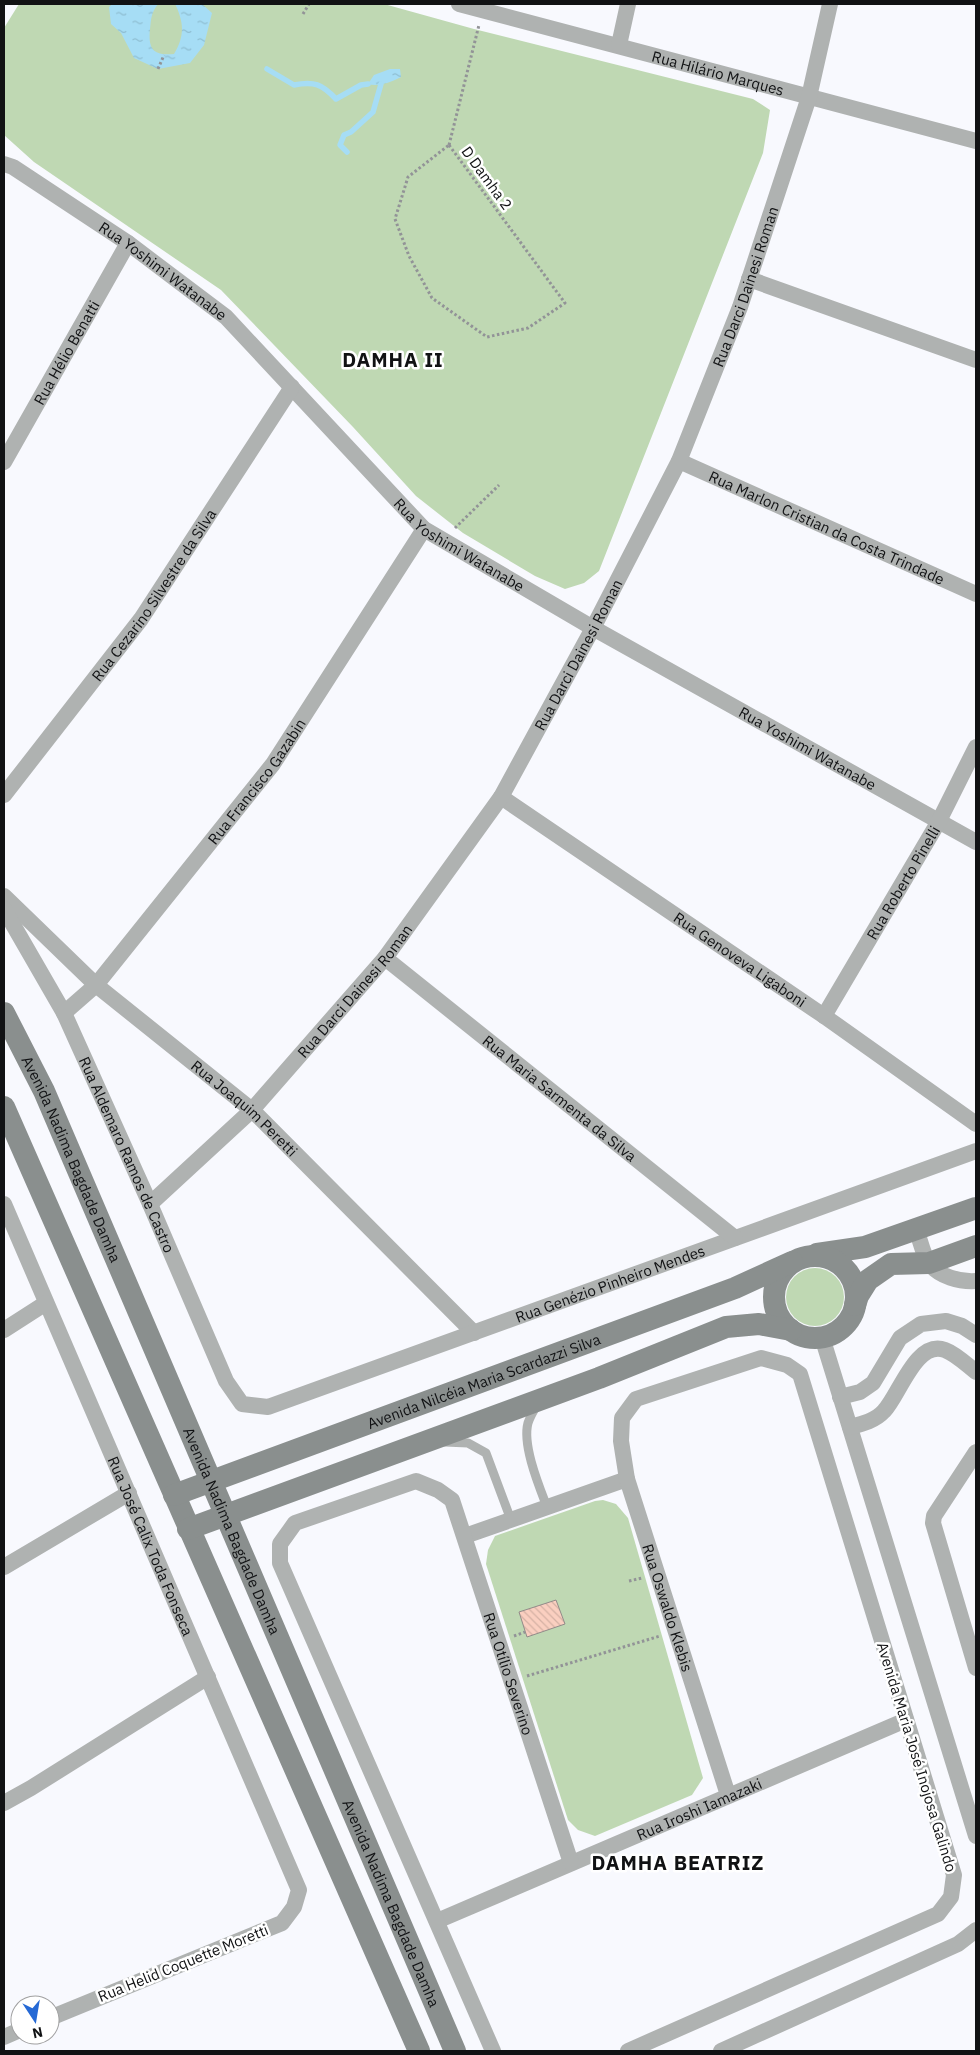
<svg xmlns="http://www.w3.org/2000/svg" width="980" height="2055" viewBox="0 0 980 2055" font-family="'IBM Plex Sans',sans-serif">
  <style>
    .green { fill: #bfd8b3 }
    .water { fill: url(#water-ripples) }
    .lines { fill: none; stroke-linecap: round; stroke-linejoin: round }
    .stream { stroke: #a6ddf5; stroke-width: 5.5 }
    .building { fill: url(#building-back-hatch); stroke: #928b89 }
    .path { stroke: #929397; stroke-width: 3; stroke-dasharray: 2.5 2.5; stroke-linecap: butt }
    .lane { stroke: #afb2b1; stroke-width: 9 }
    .street { stroke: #afb2b1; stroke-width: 16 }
    .secondary { stroke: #8a8f8e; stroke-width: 22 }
    .labels { text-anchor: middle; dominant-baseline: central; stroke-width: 5; stroke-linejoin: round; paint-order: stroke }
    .street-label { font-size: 15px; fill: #111214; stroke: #fff }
    .district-label { font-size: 20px; font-weight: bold; letter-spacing: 1px; fill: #111214; stroke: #fff }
  </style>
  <defs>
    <pattern id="water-ripples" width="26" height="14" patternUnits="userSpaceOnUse" patternTransform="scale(1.25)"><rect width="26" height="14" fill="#a6ddf5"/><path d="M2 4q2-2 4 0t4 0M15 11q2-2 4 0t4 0" fill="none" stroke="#8ebdd1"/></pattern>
    <pattern id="building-back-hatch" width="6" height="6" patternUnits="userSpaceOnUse" patternTransform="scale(1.25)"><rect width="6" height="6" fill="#facfc0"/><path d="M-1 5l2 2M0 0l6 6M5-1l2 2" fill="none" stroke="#d5b1a4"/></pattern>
  </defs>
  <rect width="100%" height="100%" fill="#f8f9fe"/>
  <g class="green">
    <polygon points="19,4 384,4 474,29 753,99 770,110 763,153 599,571 584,583 565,589 535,576 463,533 416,496 353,427 221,290 34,162 4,135 4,28"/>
    <circle cx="815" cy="1297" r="29"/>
    <polygon points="603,1500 616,1504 628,1518 703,1778 692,1795 595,1836 578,1830 568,1820 486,1564 488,1550 495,1536 595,1501"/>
  </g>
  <g class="water">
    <path d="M112,4H158C151,13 151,19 150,29C148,49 153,56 174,54C185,36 184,22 175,4H202L212,13L204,45L190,63L158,69L134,58L121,33L111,24L109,7Z"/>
    <path d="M390,69H400L401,77C391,82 379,87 368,84L374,75Z"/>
  </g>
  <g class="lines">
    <g class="stream">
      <path d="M267,69L294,85C314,81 322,84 336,99L361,85L368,84"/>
      <polyline points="347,152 340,145 344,135 351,132 373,112 381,84"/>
    </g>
  </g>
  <polygon class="building" points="556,1600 565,1624 527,1637 519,1612"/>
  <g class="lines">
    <g class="path">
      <polyline points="303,14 309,4"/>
      <polyline points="158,69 164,55"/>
      <polygon points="449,145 565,303 528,328 487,337 432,298 409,256 395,219 408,177"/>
      <polyline points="449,145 479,25"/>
      <polyline points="455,528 499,485"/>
      <polyline points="629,1581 642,1578"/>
      <polyline points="514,1636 525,1632"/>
      <polyline points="527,1676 660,1636"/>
    </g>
    <g class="lane">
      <path d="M537,1405C534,1410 530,1417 528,1423C522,1445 539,1486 547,1507"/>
      <polyline points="445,1442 468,1443 486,1453 511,1520"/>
    </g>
    <g class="street">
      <path id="s1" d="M459,4L976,141"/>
      <polyline points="619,45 628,4"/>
      <path id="s2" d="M4,164L13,167L128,243L226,317L424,529L593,628L976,842"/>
      <polyline points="749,279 976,360"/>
      <path id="s3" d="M679,461L976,594"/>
      <path id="s4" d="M4,462L128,243"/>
      <path id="s5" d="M4,795L141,619L292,387"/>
      <path id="s6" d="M501,797L824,1016L976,1124"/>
      <path id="s7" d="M4,896L96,985L252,1110L474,1333"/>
      <path id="s8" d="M4,909L64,1013L150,1204L226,1381L242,1404L268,1407L976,1151"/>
      <path id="s9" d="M385,958L735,1238"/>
      <path id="s10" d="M64,1013L96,985L273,764L424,529"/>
      <path id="s11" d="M824,1016L939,821L976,747"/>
      <path id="s12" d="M4,1204L299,1890L294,1907L282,1923L50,2018"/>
      <path id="s13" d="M150,1204L252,1110L385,958L501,797L593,628L679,461L740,307L809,97L830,4"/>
      <path d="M916,1229C920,1239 923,1255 929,1263C939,1277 960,1282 976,1281"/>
      <polyline points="4,1330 46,1303"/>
      <polyline points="822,1337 976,1836"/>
      <polyline points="840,1397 860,1392 873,1383 900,1338 921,1324 946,1321 962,1326 976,1335"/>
      <path d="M850,1427C862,1424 875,1421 884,1411C899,1396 916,1339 945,1350C956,1354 967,1365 976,1372"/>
      <polyline points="976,1452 934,1516 933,1523 976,1668"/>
      <polyline points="465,1536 627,1479"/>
      <polyline points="4,1567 129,1493"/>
      <polyline points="4,1803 31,1788 208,1677"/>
      <path id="s14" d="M437,1921L906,1720"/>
      <polyline points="4,2037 20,2030"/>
      <path id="s15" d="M493,2051L280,1563V1544L295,1523L416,1481L438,1490L452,1500L571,1863"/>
      <path id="s16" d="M628,2051L938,1914L951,1897L954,1875L800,1374L787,1365L761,1358L636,1399L622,1418L621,1441L627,1479L728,1795"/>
      <polyline points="721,2051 958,1944 976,1930"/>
    </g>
    <g class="secondary">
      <path id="s17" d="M4,1013L44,1091L455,2051"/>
      <polyline points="4,1107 419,2051"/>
      <polyline points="817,1254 865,1247 976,1208"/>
      <circle cx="815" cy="1297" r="41"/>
      <polyline points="855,1305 858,1296 868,1280 891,1264 929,1263 976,1246"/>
      <path id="s18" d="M174,1495L735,1288L792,1262"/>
      <polyline points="188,1529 599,1378 726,1327 759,1324 791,1330"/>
    </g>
  </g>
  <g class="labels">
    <g class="street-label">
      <text stroke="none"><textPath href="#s1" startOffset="268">Rua Hilário Marques</textPath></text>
      <text transform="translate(487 178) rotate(54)">D Damha 2</text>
      <text stroke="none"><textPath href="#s2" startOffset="192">Rua Yoshimi Watanabe</textPath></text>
      <text stroke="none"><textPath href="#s13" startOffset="1106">Rua Darci Dainesi Roman</textPath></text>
      <text stroke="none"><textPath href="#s4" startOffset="126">Rua Hélio Benatti</textPath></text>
      <text stroke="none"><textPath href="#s3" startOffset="162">Rua Marlon Cristian da Costa Trindade</textPath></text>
      <text stroke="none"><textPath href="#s2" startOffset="598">Rua Yoshimi Watanabe</textPath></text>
      <text stroke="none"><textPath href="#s5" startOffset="250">Rua Cezarino Silvestre da Silva</textPath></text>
      <text stroke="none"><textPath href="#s13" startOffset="701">Rua Darci Dainesi Roman</textPath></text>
      <text stroke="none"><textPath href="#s2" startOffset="1002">Rua Yoshimi Watanabe</textPath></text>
      <text stroke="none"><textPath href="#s10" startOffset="302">Rua Francisco Gazabin</textPath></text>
      <text stroke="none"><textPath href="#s11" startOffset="155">Rua Roberto Pinelli</textPath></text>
      <text stroke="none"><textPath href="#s6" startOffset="289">Rua Genoveva Ligaboni</textPath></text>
      <text stroke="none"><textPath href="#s13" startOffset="296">Rua Darci Dainesi Roman</textPath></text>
      <text stroke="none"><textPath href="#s9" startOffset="224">Rua Maria Sarmenta da Silva</textPath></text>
      <text stroke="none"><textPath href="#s7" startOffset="321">Rua Joaquim Peretti</textPath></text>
      <text stroke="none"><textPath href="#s8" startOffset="275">Rua Aldemaro Ramos de Castro</textPath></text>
      <text stroke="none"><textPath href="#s17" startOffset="161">Avenida Nadima Bagdade Damha</textPath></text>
      <text stroke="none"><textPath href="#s8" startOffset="940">Rua Genézio Pinheiro Mendes</textPath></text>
      <text stroke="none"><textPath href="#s18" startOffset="330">Avenida Nilcéia Maria Scardazzi Silva</textPath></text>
      <text stroke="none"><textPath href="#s17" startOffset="566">Avenida Nadima Bagdade Damha</textPath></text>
      <text stroke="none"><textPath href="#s12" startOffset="372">Rua José Calix Toda Fonseca</textPath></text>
      <text stroke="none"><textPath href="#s16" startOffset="1301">Rua Oswaldo Klebis</textPath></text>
      <text stroke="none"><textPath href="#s15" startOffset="929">Rua Otílio Severino</textPath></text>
      <text transform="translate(917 1757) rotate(73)">Avenida Maria José Inojosa Galindo</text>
      <text stroke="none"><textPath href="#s14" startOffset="285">Rua Iroshi Iamazaki</textPath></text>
      <text stroke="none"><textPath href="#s17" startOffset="971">Avenida Nadima Bagdade Damha</textPath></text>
      <text transform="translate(183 1963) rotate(-22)">Rua Helid Coquette Moretti</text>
    </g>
    <g class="district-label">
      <text x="393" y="359">DAMHA II</text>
      <text x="678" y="1862">DAMHA BEATRIZ</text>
    </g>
  </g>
  <rect width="980" height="2055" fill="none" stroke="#111214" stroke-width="10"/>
  <g transform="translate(35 2020) rotate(168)"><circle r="24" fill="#ffffff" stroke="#a0a0a1"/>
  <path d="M0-4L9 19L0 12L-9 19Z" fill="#2569d5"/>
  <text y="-8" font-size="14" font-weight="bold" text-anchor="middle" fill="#111214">N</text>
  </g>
</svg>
